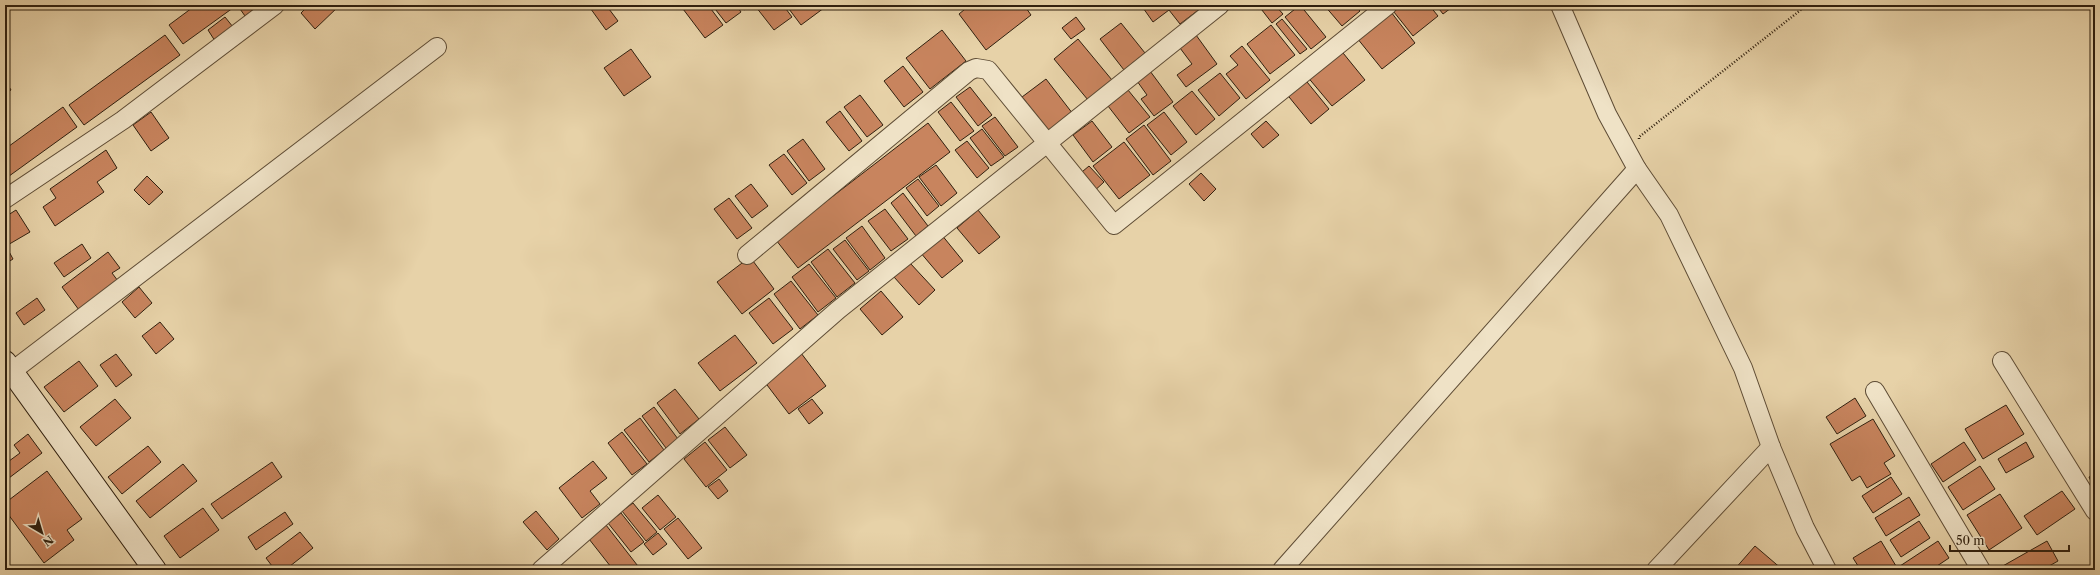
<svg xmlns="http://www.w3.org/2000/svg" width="2100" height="575" viewBox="0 0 2100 575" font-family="'Libre Caslon Text',serif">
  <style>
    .building { fill: #c8845e; stroke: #30200f }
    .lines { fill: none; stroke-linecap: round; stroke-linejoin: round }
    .street-casing { stroke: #5e4c35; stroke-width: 20 }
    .secondary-casing { stroke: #30200f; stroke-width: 24 }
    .path { stroke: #30200f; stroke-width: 2.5; stroke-dasharray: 1 2; stroke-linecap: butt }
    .street { stroke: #efe2c6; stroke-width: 18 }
    .secondary { stroke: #efe2c6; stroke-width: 22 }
  </style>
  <rect width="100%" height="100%" fill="#e7d2a8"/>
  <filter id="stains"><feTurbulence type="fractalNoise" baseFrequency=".005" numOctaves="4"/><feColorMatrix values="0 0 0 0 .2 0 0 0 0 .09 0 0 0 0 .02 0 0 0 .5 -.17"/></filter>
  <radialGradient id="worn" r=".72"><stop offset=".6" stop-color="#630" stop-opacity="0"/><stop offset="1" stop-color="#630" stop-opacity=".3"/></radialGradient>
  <g class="building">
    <polygon points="196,5 237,5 183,44 169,25"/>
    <polygon points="239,5 260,5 245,16 238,6"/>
    <polygon points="309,5 340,5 315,29 301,13"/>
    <polygon points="588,5 606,5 618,21 606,30"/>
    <polygon points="680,5 708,5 723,25 705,38"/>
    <polygon points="712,5 736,5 741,12 726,23"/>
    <polygon points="740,5 751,5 744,10"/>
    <polygon points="758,5 783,5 792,17 774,30 756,7"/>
    <polygon points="786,5 828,5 801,25"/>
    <polygon points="970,5 1024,5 1031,15 986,50 959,14"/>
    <polygon points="1141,5 1205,5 1180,24 1169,10 1153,22"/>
    <polygon points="1258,5 1275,5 1283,14 1272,23"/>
    <polygon points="1300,5 1326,37 1311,49 1285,17"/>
    <polygon points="1324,5 1355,5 1360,11 1342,26"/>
    <polygon points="1393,5 1429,5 1438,16 1413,36 1390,7"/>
    <polygon points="1436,5 1455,5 1443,14"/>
    <polygon points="1391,12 1415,43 1382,69 1357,38"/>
    <polygon points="225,17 233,27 215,41 208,30"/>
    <polygon points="1076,17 1085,29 1071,39 1062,28"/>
    <polygon points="1282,19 1307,49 1300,54 1276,24"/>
    <polygon points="1121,23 1145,53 1124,70 1100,39"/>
    <polygon points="1271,25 1295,55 1270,74 1247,44"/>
    <polygon points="942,30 966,61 930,89 906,58"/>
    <polygon points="165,35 180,55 84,125 69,105"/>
    <polygon points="1196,35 1217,64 1186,87 1177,75 1192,64 1180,48"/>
    <polygon points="1078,39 1112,80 1088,100 1054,59"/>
    <polygon points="1242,46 1270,80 1246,99 1226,74 1238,65 1230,56"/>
    <polygon points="1339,48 1365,80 1332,106 1306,75"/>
    <polygon points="631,49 651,77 624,96 604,68"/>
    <polygon points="903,66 923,92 904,107 884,81"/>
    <polygon points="1150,71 1173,102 1154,116 1141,99 1147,95 1137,81"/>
    <polygon points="1220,73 1240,98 1219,116 1198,90"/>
    <polygon points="1303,77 1329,109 1311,124 1285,92"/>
    <polygon points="1046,79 1073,114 1050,132 1022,97"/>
    <polygon points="5,80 11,90 5,94"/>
    <polygon points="970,87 992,115 978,126 956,97"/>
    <polygon points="1128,90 1150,117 1129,133 1108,106"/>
    <polygon points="1192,91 1215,119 1196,135 1173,106"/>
    <polygon points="860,95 883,125 867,137 844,107"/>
    <polygon points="951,102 974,131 960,141 938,112"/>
    <polygon points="63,107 77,127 5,179 5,149"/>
    <polygon points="840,111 862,141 849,151 826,122"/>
    <polygon points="151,112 169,138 151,151 133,125"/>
    <polygon points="1164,112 1187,142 1171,155 1147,125"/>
    <polygon points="995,117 1018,147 1005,156 982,126"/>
    <polygon points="1092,121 1112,147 1093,162 1073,135"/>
    <polygon points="1266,121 1279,135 1263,148 1251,134"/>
    <polygon points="928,123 950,152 798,268 776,240"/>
    <polygon points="1144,125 1171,161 1153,175 1126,139"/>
    <polygon points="982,129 1004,157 991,166 970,138"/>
    <polygon points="803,139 825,169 809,181 787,151"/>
    <polygon points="967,141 989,168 977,178 955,150"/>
    <polygon points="1124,142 1150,175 1119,199 1093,166"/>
    <polygon points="106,150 117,168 97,182 104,192 55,226 43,207 56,198 50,189"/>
    <polygon points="784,154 807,183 792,195 769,165"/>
    <polygon points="936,165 957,193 941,206 919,177"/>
    <polygon points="1089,166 1104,182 1091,194 1076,177"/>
    <polygon points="1201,173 1216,189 1204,201 1189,184"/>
    <polygon points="147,176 163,192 149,205 134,190"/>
    <polygon points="918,179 939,206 927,216 906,188"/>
    <polygon points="751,184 768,206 752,218 735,196"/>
    <polygon points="903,193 928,226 916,236 891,203"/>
    <polygon points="729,198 752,228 737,239 714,209"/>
    <polygon points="885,209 908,239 891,251 868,221"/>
    <polygon points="16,210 30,232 6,246 13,259 5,264 5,217"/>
    <polygon points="978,210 1000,237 979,254 957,228"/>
    <polygon points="862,226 885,258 870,270 846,238"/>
    <polygon points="941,234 963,261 942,278 920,252"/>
    <polygon points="845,240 869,271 857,280 833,249"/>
    <polygon points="82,244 91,258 64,277 54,263"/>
    <polygon points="828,249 855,283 837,297 811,262"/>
    <polygon points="108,252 120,268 112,273 118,281 79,310 62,287"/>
    <polygon points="750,257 774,289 742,314 717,282"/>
    <polygon points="910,263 935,290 919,305 894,277"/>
    <polygon points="809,264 836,298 818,312 792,277"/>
    <polygon points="791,281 818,315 800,329 774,294"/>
    <polygon points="139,287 152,303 135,318 122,302"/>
    <polygon points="881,291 903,317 882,335 860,309"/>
    <polygon points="37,298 45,310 24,325 16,313"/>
    <polygon points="769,298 793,329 773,344 749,313"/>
    <polygon points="160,322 174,339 156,354 142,336"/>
    <polygon points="735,335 757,363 720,391 698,363"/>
    <polygon points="801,353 826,386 789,414 764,381"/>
    <polygon points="116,354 132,375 116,387 100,365"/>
    <polygon points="79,361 98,386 64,412 44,387"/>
    <polygon points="675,389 699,419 680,434 657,403"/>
    <polygon points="1855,398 1866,416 1837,434 1826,417"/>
    <polygon points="115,399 131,418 96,446 80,427"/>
    <polygon points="812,399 823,413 809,424 798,409"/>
    <polygon points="2006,405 2024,434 1983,459 1965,429"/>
    <polygon points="654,407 678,439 666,448 642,416"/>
    <polygon points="640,418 664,450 649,462 624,430"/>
    <polygon points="1873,419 1895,456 1884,463 1891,474 1867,488 1860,476 1852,481 1830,444"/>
    <polygon points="725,427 747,455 730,468 708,440"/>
    <polygon points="622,432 647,464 632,475 608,443"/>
    <polygon points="28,434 42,453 5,481 5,464 20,453 14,445"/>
    <polygon points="705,442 727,470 706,487 684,459"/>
    <polygon points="1964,442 1976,460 1943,482 1931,464"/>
    <polygon points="2026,442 2034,457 2006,473 1998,459"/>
    <polygon points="148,446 161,462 122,494 108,477"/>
    <polygon points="593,461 607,478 590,491 600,504 582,518 559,488"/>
    <polygon points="272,462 282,477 222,519 211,504"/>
    <polygon points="183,464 197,481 150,518 136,501"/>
    <polygon points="1980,466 1995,489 1963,510 1948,487"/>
    <polygon points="47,471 82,519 67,530 74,540 44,563 5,510 5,503"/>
    <polygon points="2095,474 2095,490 2089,477"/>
    <polygon points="1891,477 1902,494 1873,513 1862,496"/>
    <polygon points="719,479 728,491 718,499 708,487"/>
    <polygon points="2062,491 2075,509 2037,535 2024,516"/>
    <polygon points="2000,494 2022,528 1989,550 1967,515"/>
    <polygon points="658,495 676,517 660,530 642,508"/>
    <polygon points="1909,497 1920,515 1886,536 1875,518"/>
    <polygon points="633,503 657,532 646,541 622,511"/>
    <polygon points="203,508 219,530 180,558 164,536"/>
    <polygon points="536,511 559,539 547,550 523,522"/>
    <polygon points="285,512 293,524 256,550 248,537"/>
    <polygon points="621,513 644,542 631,552 608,523"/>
    <polygon points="678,518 702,548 688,559 664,529"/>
    <polygon points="1919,521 1930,538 1901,557 1890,540"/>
    <polygon points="606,525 641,570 607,570 611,567 589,539"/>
    <polygon points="300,532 313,548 285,570 275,570 266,558"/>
    <polygon points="658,533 667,544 653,555 644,544"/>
    <polygon points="1881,541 1896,566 1888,570 1857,570 1860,569 1853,558"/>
    <polygon points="1938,541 1949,558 1931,570 1903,570 1900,566"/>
    <polygon points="2047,541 2058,561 2042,570 2002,570 2001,567"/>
    <polygon points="1755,546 1783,570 1734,570"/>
  </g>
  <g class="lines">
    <g class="street-casing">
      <g id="street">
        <polyline points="1560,5 1607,114 1637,169"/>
        <polyline points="5,199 123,120 275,5"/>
        <polyline points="747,255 969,71 976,68 988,70 1114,225 1388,5"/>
        <polyline points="2002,361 2095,511"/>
        <polyline points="11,372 437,47"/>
        <polyline points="1875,391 1981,570"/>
        <polyline points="541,570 838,310 1220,5"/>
        <polyline points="1282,570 1637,169 1669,215 1743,368 1771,447 1805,528 1827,570"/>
        <polyline points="1656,570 1771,447"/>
      </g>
    </g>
    <g class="secondary-casing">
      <polyline id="secondary" points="5,362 155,570"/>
    </g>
    <polyline class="path" points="1639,139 1639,137 1807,5"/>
    <use href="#street" class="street"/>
    <use href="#secondary" class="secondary"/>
  </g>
  <rect width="2100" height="575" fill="none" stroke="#e7d2a8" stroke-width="20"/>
  <rect x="6" y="6" width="2088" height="563" fill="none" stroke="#30200f" stroke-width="2"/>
  <rect x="10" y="10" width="2080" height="555" fill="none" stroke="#30200f"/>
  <g transform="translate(42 533) rotate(142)" stroke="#efe2c6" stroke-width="3" paint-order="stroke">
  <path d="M0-3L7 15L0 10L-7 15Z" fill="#30200f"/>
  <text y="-6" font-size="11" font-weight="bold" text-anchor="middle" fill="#30200f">N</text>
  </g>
  <path d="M1950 545v6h119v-6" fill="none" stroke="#30200f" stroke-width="2"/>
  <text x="1956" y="545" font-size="12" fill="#30200f" stroke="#efe2c6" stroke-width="3" paint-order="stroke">50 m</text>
  <rect width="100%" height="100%" filter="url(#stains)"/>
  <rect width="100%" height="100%" fill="url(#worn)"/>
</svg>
